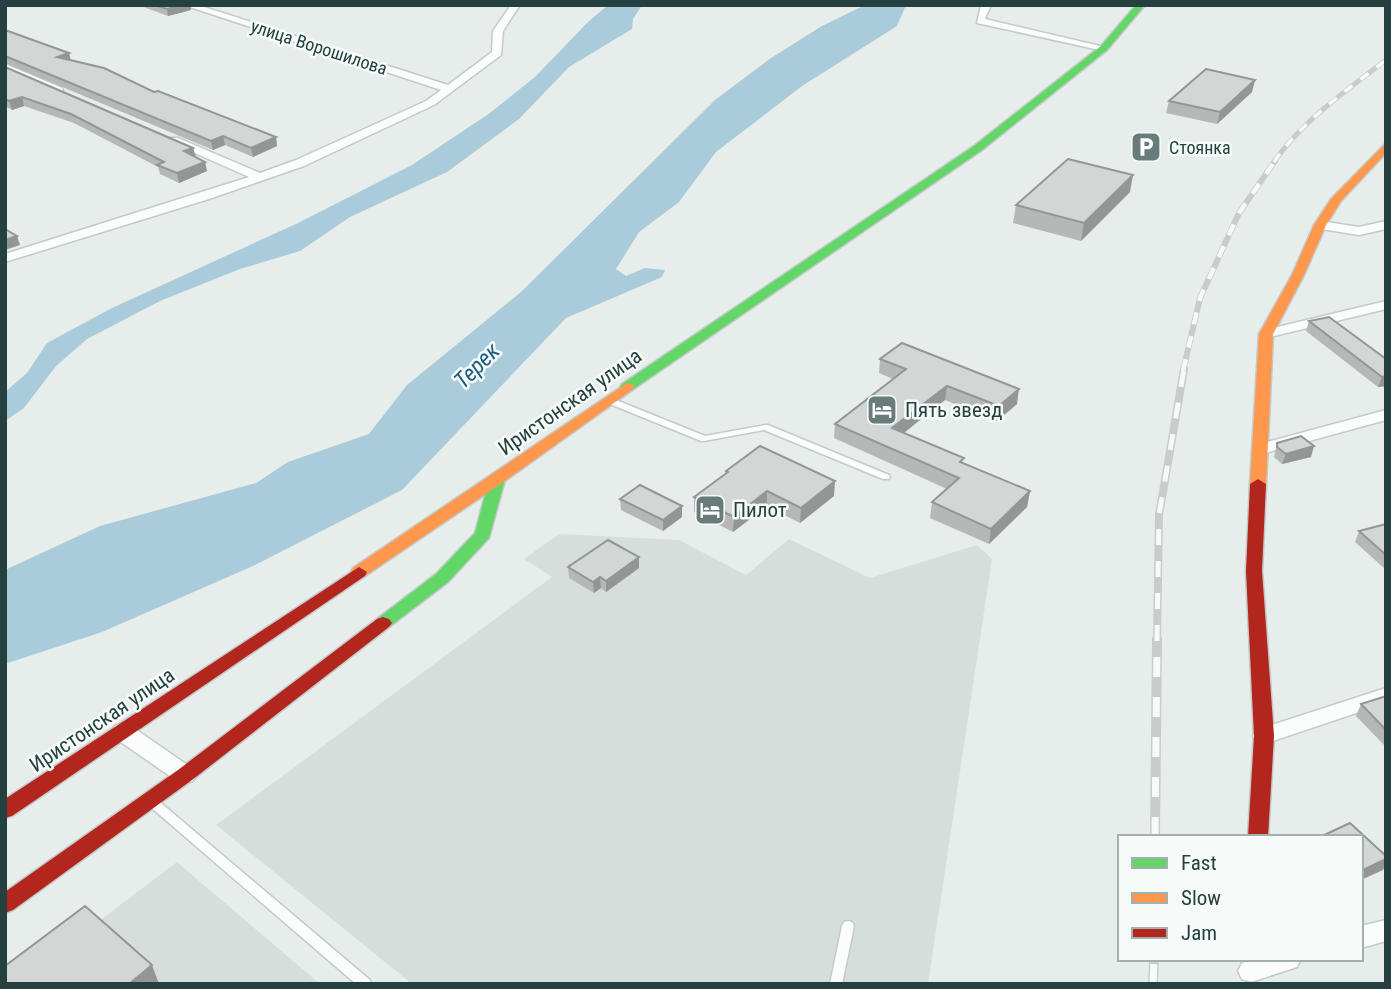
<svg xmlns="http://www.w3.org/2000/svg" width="1391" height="989" viewBox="0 0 1391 989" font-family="'Roboto Condensed',sans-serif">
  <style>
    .built { fill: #d6dedb }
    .water { fill: #a9cbda }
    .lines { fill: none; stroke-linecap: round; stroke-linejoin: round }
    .lane-casing { stroke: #c4cac8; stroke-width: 3 }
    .street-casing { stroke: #c4cac8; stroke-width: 3 }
    .fast-casing { stroke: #c3cac9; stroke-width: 3 }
    .slow-casing { stroke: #c3cac9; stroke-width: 3 }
    .jam-casing { stroke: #c3cac9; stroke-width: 3 }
    .lane { fill: #fbfcfc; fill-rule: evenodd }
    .street { fill: #fbfcfc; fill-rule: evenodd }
    .fast { fill: #63d668; fill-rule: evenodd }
    .slow { fill: #ff974d; fill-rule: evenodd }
    .jam { fill: #b3261e; fill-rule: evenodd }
    .rail-far3-casing { stroke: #c8cdcc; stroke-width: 5 }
    .rail-far2-casing { stroke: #c8cdcc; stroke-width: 6 }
    .rail-far1-casing { stroke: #c8cdcc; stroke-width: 8 }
    .rail-casing { stroke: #c8cdcc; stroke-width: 10 }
    .rail-far3 { stroke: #f6fbf9; stroke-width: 3.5; stroke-dasharray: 10; stroke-linecap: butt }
    .rail-far2 { stroke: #f6fbf9; stroke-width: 4.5; stroke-dasharray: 12; stroke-linecap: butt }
    .rail-far1 { stroke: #f6fbf9; stroke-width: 5; stroke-dasharray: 16; stroke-linecap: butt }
    .rail { stroke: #f6fbf9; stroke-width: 7; stroke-dasharray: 20; stroke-linecap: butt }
    .wall { fill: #b5b8b7 }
    .shaded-wall { fill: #939695 }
    .building { fill: #d2d6d5; stroke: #939695; stroke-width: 2 }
    .labels { text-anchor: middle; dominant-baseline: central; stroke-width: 5; stroke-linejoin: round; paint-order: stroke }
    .far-street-label { font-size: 18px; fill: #24413f; stroke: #f6fbf9 }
    .far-poi-label { font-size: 18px; fill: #24413f; stroke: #f6fbf9; text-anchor: start }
    .street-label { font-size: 21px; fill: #24413f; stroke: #f6fbf9 }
    .poi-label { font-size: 21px; fill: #24413f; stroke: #f6fbf9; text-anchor: start }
    .water-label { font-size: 23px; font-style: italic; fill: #1d5c7e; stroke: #f6fbf9 }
  </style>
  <rect width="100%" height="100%" fill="#e7edeb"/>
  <g class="built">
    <polygon points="559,534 679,540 746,575 789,539 870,578 977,545 992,559 928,984 412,984 216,825 552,577 524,559"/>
    <polygon points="177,862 320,984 16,984"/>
  </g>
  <g class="water">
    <polygon points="608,5 642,5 633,19 632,29 569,67 519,119 447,172 350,217 300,251 240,269 160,301 87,339 56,366 24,408 5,421 5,392 27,373 47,343 112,308 298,223 412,165 490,113 535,77 588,22"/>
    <polygon points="865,5 906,5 897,26 802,86 716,152 679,202 639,232 616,269 626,276 645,268 665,270 662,277 566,318 402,490 253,566 102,632 5,664 5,570 100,526 256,483 288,462 369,434 407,385 521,292 715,100 771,58 822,26"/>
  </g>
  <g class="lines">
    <g class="lane-casing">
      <g id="lane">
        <polygon points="605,398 611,398 705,436 765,425 768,425 889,475 890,477 889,479 883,479 764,430 704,441 701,441 605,402 604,400"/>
        <polygon points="151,797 155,798 370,980 371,984 356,984 147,804 145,801 147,798"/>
        <polygon points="848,921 852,922 854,926 842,984 830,984 842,926 844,922"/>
      </g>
    </g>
    <g class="street-casing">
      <g id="street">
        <polygon points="184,5 198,5 448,85 492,52 493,31 511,5 520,5 503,31 501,55 434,105 304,166 209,199 5,262 5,254 249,177 170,142 170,138 178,138 260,173 296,160 426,101 441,90"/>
        <polygon points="981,5 991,5 985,19 1109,48 1104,51 977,23"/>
        <polygon points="5,64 62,88 63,90 54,92 5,71"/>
        <polygon points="1320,221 1359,227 1386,221 1386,229 1359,235 1315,228 1314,225"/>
        <polygon points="1386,301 1386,309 1266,338 1259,334 1261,331"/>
        <polygon points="1386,410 1386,420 1262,454 1254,449 1256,445"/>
        <polygon points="1386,688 1386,703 1264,744 1256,742 1253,736 1256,730"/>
        <polygon points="123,724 131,726 193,769 196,775 193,781 185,783 177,781 115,738 112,732 115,726"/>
        <polygon points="1386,920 1386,941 1361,948 1361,926"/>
        <polygon points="1253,959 1301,959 1297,967 1251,982 1242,979 1238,971 1242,963"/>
      </g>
    </g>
    <g class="fast-casing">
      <g id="fast">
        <polygon points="1136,5 1145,5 1107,50 982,150 632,390 622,390 620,387 622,384 974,146 1101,46"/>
        <polygon points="497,475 505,480 489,538 448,582 389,627 377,627 374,623 377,619 436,574 475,533 489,480"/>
      </g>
    </g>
    <g class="slow-casing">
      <g id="slow">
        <polygon points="1386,143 1386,153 1341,201 1326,225 1304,275 1273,334 1266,484 1258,489 1252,487 1250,484 1259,334 1292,275 1314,225 1331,199"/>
        <polygon points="627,383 632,384 634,387 632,390 502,483 365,576 353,576 351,572 353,568"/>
      </g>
    </g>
    <g class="jam-casing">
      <g id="jam">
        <polygon points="1258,479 1266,484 1262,571 1274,736 1268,837 1248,837 1254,736 1246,571 1250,484"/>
        <polygon points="359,567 367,572 365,576 12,816 5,818 5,799"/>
        <polygon points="383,617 389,619 392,623 389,627 192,780 13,910 5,913 5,892 178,770 377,619"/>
      </g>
    </g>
    <use href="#lane" class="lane"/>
    <use href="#street" class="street"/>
    <use href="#fast" class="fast"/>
    <use href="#slow" class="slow"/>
    <use href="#jam" class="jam"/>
    <g class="rail-far3-casing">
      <path id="rail-far3" d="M1274,162C1302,121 1347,90 1386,60"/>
    </g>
    <g class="rail-far2-casing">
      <polyline id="rail-far2" points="1183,371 1200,298 1239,213 1275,161"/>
    </g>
    <g class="rail-far1-casing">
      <polyline id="rail-far1" points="1157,641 1159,515 1184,369"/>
    </g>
    <g class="rail-casing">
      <g id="rail">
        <polyline points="1155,837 1157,639"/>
        <polyline points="1153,984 1154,959"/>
      </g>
    </g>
    <use href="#rail-far3" class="rail-far3"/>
    <use href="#rail-far2" class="rail-far2"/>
    <use href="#rail-far1" class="rail-far1"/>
    <use href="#rail" class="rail"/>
  </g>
  <g class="wall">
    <polygon points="138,5 190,5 191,10 168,16"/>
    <polygon points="5,30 71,60 276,137 277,146 253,157 225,145 213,150 5,63"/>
    <polygon points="5,67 193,148 195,157 205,162 207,171 179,183 160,174 158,167 74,123 24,106 12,110 5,106"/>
    <polygon points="1255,80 1252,92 1217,124 1166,113 1169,101"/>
    <polygon points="1130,192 1081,241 1013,223 1016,205"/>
    <polygon points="1309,321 1386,359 1386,386 1378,387 1306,331"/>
    <polygon points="880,359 1017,404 997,421 945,400 904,433 963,463 1030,491 1027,507 989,544 930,518 932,502 947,489 834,438 835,424 893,379 879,373"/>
    <polygon points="1277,443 1311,457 1282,464 1274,457"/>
    <polygon points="726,471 834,496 800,523 767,506 733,532 694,512 694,497 726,474"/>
    <polygon points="620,499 682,506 682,517 663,531 621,510"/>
    <polygon points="1386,524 1386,568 1385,569 1355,542 1359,531"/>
    <polygon points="639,557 639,568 606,592 601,588 594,593 569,578 568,567"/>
    <polygon points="1386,696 1386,745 1385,746 1356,716 1361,704"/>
  </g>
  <g class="shaded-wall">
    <polygon points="181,5 190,5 191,10 168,16 167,9"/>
    <polygon points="69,53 71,61 57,57"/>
    <polygon points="1255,80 1252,92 1217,124 1220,112"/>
    <polygon points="22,97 24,106 12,110 9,101"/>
    <polygon points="223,136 225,145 213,150 211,141"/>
    <polygon points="276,137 277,146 253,157 251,148"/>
    <polygon points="193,148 196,157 186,160 184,151"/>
    <polygon points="205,162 207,171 179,183 177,173"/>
    <polygon points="1133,175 1130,192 1081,241 1084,223"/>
    <polygon points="17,236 20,245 5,250 5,240"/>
    <polygon points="1386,376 1386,386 1378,387 1382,377"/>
    <polygon points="947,386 945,400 891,443 892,428"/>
    <polygon points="1019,389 1017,404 997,421 999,406"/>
    <polygon points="1314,446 1311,457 1282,464 1286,454"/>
    <polygon points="835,481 834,496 800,523 801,508"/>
    <polygon points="767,491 767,506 733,532 734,517"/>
    <polygon points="1030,491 1027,507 989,544 991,529"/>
    <polygon points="682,506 682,517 663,531 663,520"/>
    <polygon points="639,557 639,568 606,592 606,581"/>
    <polygon points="600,577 601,588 594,593 593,582"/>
    <polygon points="1386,859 1386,864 1383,870 1361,880 1361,871"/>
    <polygon points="152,965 159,984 129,984"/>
  </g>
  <g class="building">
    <polygon points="155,5 181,5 167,9"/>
    <polygon points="5,30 69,53 57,57 104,68 154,92 158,91 276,137 251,148 223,136 211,141 5,56"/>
    <polygon points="5,67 193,148 184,151 205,162 177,173 157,165 164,162 71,114 22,97 9,101 5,99"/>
    <polygon points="1206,69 1255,80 1220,112 1169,101"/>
    <polygon points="1068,159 1133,175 1084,223 1016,205"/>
    <polygon points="5,229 17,236 5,240"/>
    <polygon points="1329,317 1386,359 1386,376 1382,377 1309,321"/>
    <polygon points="902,343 1019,389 999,406 947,386 892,428 964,458 960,462 1030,491 991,529 932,502 959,478 835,424 906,369 880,359"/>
    <polygon points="1301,436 1314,446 1286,454 1277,447 1277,443"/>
    <polygon points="760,446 835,481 801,508 767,491 734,517 694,497 728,472 726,471"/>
    <polygon points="640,485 682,506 663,520 620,499"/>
    <polygon points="1386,524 1386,555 1359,531"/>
    <polygon points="608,540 639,557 606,581 600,577 593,582 568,567"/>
    <polygon points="1386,696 1386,730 1361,704"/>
    <polygon points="1350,823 1386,856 1386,859 1361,871 1361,837 1320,837"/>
    <polygon points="85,906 152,965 129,984 5,984 5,966"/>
  </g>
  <defs>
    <g id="parking-square" transform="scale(1.575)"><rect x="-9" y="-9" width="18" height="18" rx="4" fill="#687d7b" stroke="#f6fbf9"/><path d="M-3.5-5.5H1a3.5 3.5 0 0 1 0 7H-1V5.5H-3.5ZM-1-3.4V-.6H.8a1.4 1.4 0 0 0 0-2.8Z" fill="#fff"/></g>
    <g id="hotel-square" transform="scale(1.575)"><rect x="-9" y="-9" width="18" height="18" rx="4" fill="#687d7b" stroke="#f6fbf9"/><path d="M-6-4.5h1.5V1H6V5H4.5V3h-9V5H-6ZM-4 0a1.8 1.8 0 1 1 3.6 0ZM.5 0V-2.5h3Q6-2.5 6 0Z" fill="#fff"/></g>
  </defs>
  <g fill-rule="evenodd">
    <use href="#parking-square" x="1146" y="147"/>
    <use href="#hotel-square" x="882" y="410"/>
    <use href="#hotel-square" x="710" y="510"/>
  </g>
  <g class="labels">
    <g class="far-street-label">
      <text transform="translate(319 47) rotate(18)">улица Ворошилова</text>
    </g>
    <g class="far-poi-label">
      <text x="1169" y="147">Стоянка</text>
    </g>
    <g class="street-label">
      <text transform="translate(570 402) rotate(-35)">Иристонская улица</text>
      <text transform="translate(102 720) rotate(-34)">Иристонская улица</text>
    </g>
    <g class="poi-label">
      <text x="905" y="410">Пять звезд</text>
      <text x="733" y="510">Пилот</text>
    </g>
    <g class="water-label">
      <text transform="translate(477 366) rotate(-45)">Терек</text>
    </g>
  </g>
  <rect width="1391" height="989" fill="none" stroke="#24413f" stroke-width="14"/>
  <rect x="1118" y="835" width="245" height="126" fill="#f6fbf9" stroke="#a2b1af" stroke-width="2"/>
  <rect x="1132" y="858" width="35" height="10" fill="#63d668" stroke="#a2b1af" stroke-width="2"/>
  <text x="1181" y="870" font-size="21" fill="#24413f">Fast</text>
  <rect x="1132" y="893" width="35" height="10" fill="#ff974d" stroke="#a2b1af" stroke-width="2"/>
  <text x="1181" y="905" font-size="21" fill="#24413f">Slow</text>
  <rect x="1132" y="928" width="35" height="10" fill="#b3261e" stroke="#a2b1af" stroke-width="2"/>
  <text x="1181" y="940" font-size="21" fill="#24413f">Jam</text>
</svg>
